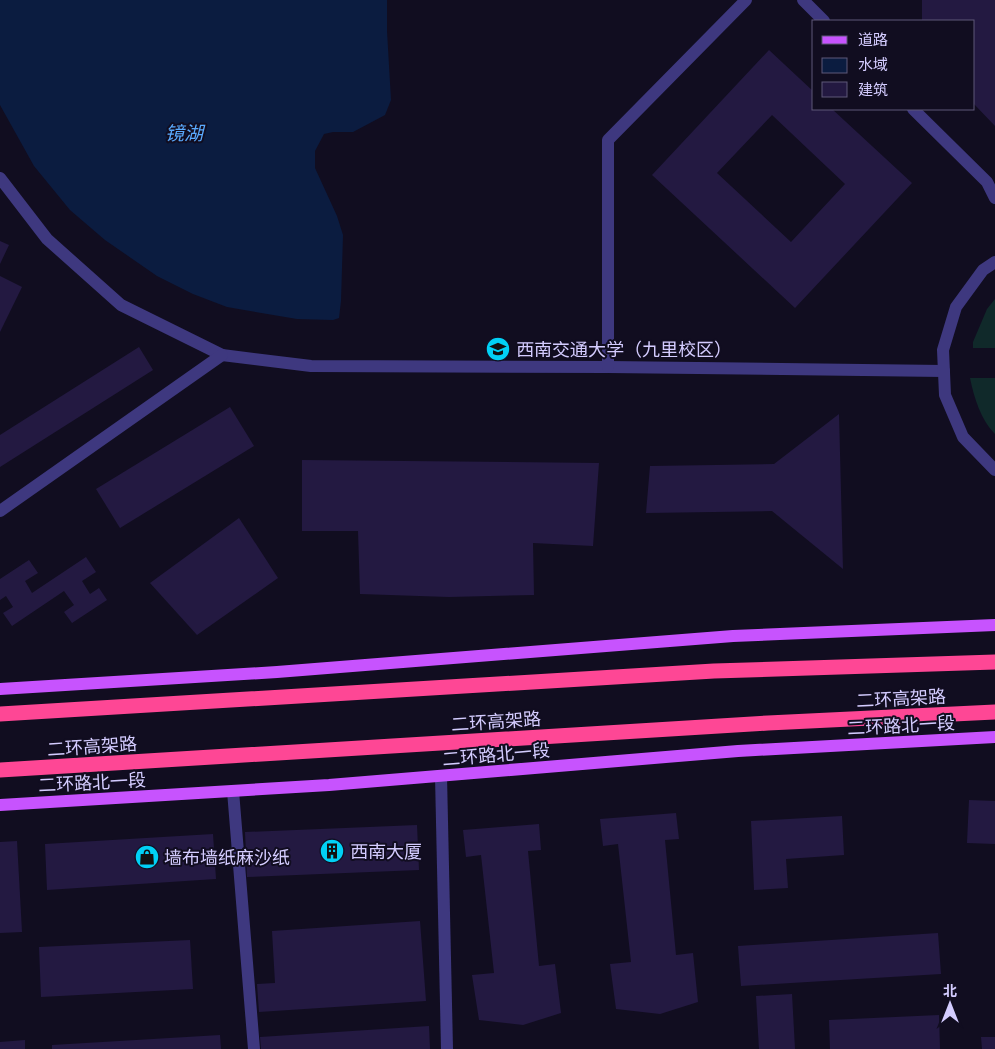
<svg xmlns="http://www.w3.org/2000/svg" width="995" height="1049" viewBox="0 0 995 1049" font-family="Manrope,'Noto Sans SC',sans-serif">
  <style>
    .green { fill: #10292a }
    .water { fill: #0b1c40 }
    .building { fill: #231941; fill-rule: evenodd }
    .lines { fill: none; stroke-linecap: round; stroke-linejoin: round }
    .minor { stroke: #3e387f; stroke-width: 12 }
    .major { stroke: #c753fe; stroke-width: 12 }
    .highway { stroke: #fe4795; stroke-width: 15 }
    .labels { text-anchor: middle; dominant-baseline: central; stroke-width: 4; stroke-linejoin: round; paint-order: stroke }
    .poi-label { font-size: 18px; fill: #d4ccff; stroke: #110d20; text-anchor: start }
    .street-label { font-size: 18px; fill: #d4ccff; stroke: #110d20 }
    .water-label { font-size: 19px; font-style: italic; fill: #5aaafe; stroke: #110d20 }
  </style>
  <rect width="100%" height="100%" fill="#110d20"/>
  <g class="green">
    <polygon points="995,299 995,348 973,348 973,342 987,309"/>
    <path d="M970,378H995V434C981,420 974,398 970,378Z"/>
  </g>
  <polygon class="water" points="0,0 387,0 387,31 391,100 385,115 353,132 333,132 324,134 315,151 315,168 337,216 343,235 341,301 339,318 333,320 297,319 227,307 193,294 157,276 105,240 70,210 34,166 0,105"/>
  <g class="building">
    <polygon points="922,0 995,0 995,126 974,104 974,21 922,21"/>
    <path d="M769,50L814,92V109H832L912,183L795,308L652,175ZM772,115L845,184L791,242L717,173Z"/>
    <polygon points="0,241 9,245 0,264"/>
    <polygon points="0,276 22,287 0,332"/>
    <polygon points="139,347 153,370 0,467 0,435"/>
    <polygon points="230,407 254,446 120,528 96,489"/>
    <polygon points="839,414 843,569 772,511 646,513 650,466 774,464"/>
    <polygon points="302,460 599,463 593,546 533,543 534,595 449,597 360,594 358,531 302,531"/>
    <polygon points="239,518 278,578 197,635 150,583"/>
    <polygon points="86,557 96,572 82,581 90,594 99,588 107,600 72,623 64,612 74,605 64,591 12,626 3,613 13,607 6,596 0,600 0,579 29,560 38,573 25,581 32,593"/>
    <polygon points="969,800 995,801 995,844 967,843"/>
    <polygon points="676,813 679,839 665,840 676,955 693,953 698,1002 660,1014 616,1009 610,964 631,962 618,844 603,846 600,819"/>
    <polygon points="842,816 844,855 786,859 788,888 754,890 751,821"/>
    <polygon points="539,824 541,850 528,851 539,966 555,964 561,1013 523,1025 479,1020 472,975 494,973 481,855 466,857 463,830"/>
    <polygon points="417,825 419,870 247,877 245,832"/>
    <polygon points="213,834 216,879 47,890 45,844"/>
    <polygon points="17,841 22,932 0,933 0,842"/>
    <polygon points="420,921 426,1001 259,1012 257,984 275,983 272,931"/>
    <polygon points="938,933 941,974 741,986 738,946"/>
    <polygon points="190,940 193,989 41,997 39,947"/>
    <polygon points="792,994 795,1049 759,1049 756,996"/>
    <polygon points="939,1015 940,1049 830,1049 829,1020"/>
    <polygon points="429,1026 430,1049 261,1049 260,1037"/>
    <polygon points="220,1035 221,1049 52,1049 52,1045"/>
    <polygon points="981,1037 995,1037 995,1049 982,1049"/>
    <polygon points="25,1040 25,1049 0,1049 0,1042"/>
  </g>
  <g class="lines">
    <g class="minor">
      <polyline points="803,0 824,21"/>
      <polyline points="913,109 987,182 995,198"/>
      <polyline points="0,178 47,239 121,305 222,355 311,366 608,367 944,371"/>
      <polyline points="995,262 983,270 956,307 943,350 945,395 963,437 995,470"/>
      <polyline points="608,367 608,140 746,0"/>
      <polyline points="0,511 222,355"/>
      <polyline points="441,776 447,1049"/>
      <polyline points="233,791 254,1049"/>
    </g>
    <g class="major">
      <polyline points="0,689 277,672 733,636 995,625"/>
      <polyline points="0,805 329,785 738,751 995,737"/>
    </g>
    <g class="highway">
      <polyline points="0,714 714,671 995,662"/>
      <polyline points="0,770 768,723 995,712"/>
    </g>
  </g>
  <defs>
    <g id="university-disc" transform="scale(1.25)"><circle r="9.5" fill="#01d0f5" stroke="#110d20"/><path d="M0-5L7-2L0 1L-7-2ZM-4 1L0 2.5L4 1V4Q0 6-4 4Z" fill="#111"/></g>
    <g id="building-disc" transform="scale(1.25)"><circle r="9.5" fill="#01d0f5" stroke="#110d20"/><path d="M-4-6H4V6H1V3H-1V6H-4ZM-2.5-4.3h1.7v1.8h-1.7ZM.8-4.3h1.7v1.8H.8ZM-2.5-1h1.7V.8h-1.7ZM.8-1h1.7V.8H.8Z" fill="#111"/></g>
    <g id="shop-disc" transform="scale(1.25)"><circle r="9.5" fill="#01d0f5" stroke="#110d20"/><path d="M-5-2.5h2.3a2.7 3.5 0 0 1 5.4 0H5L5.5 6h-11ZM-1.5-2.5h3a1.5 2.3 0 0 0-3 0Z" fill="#111"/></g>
  </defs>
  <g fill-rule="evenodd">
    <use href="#university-disc" x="498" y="349"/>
    <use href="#building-disc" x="332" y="851"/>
    <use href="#shop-disc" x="147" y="857"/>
  </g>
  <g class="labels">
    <g class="poi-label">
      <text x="516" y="349">西南交通大学（九里校区）</text>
      <text x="350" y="851">西南大厦</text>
      <text x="164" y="857">墙布墙纸麻沙纸</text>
    </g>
    <g class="street-label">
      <text transform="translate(901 698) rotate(-3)">二环高架路</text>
      <text transform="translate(496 721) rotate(-4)">二环高架路</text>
      <text transform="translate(901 725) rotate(-3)">二环路北一段</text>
      <text transform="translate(92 746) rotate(-4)">二环高架路</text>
      <text transform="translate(496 754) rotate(-5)">二环路北一段</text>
      <text transform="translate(92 782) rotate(-3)">二环路北一段</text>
    </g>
    <g class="water-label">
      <text x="184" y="133">镜湖</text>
    </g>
  </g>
  <rect x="812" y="20" width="162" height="90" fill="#110d20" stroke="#5f5979"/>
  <rect x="822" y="36" width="25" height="8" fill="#c753fe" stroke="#5f5979"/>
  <text x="858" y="45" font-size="15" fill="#d4ccff">道路</text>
  <rect x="822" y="58" width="25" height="15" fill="#0b1c40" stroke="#5f5979"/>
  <text x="858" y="70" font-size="15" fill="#d4ccff">水域</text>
  <rect x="822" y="82" width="25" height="15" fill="#231941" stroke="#5f5979"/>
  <text x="858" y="95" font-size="15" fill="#d4ccff">建筑</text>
  <g transform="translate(950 1004)" stroke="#110d20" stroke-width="4" paint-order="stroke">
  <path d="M0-4L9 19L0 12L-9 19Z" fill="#d4ccff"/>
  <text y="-8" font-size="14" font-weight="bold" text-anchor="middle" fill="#d4ccff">北</text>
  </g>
</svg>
